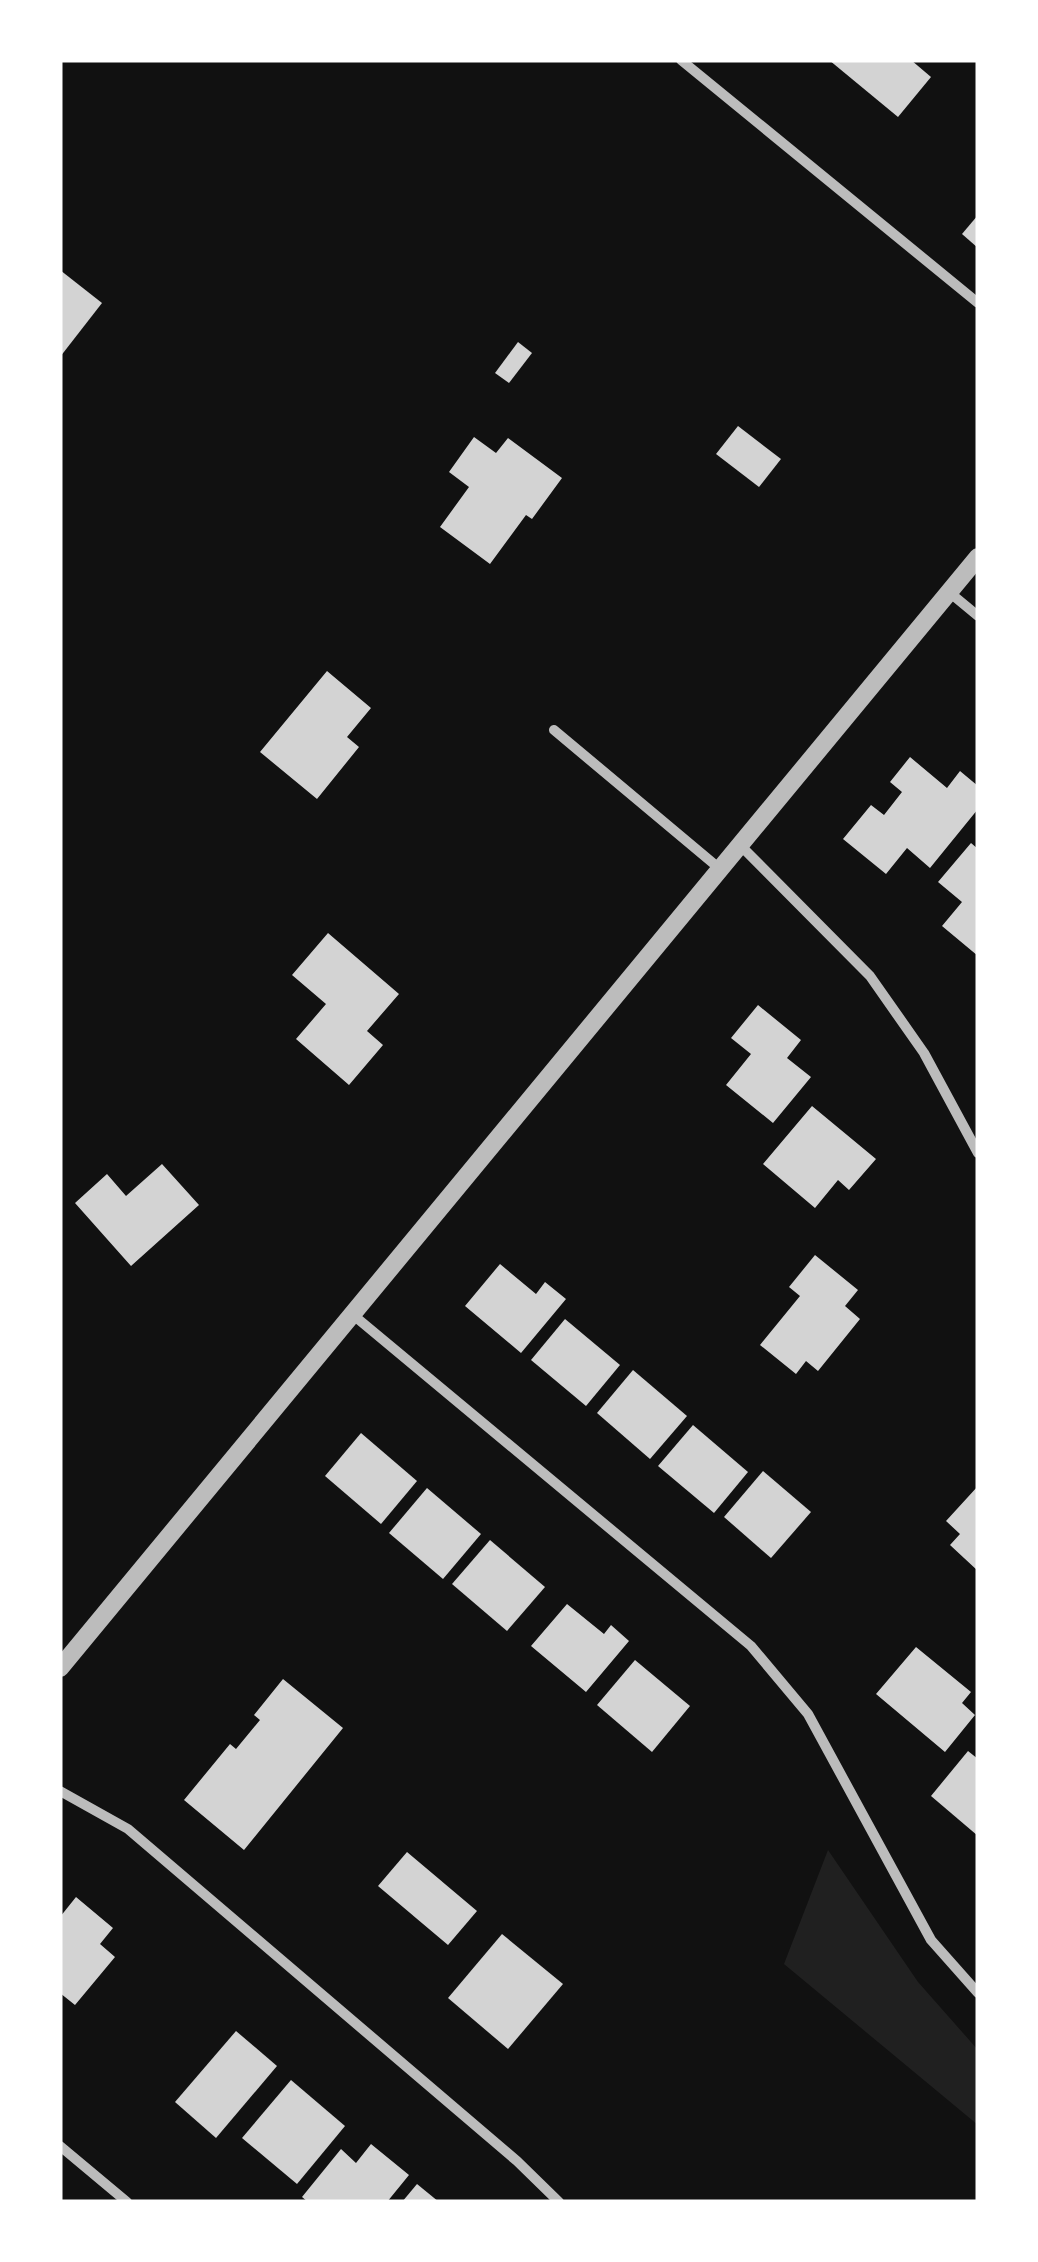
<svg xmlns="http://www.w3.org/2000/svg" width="1038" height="2262" viewBox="0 0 1038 2262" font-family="'Alegreya Sans',sans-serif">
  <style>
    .green { fill: #202020 }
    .building { fill: #d3d3d3 }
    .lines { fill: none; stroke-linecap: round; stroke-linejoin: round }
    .minor { stroke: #bcbcbc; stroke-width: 10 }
    .tertiary { stroke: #bcbcbc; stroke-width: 18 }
  </style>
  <rect width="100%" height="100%" fill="#111"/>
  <polygon class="green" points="828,1850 918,1982 978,2050 978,2125 784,1964"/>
  <g class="building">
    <polygon points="829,60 911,60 931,77 898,117"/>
    <polygon points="978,215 978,248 962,234"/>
    <polygon points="60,270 102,303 60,357"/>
    <polygon points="518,342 532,353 509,383 495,373"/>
    <polygon points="738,426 781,459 759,487 716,454"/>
    <polygon points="474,437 496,453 508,438 562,478 532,519 526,515 490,564 440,527 469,487 449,472"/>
    <polygon points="327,671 371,708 347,737 359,747 317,799 260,752"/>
    <polygon points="910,757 947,788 960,771 978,786 978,809 930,868 907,848 886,874 843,839 871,805 884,815 902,792 890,782"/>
    <polygon points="971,843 978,849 978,956 942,926 962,902 938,882"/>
    <polygon points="328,933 399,994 367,1031 383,1045 349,1085 296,1039 326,1004 292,975"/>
    <polygon points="758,1005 801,1040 787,1058 811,1077 773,1123 726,1085 751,1054 731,1038"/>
    <polygon points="812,1106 876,1159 849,1190 838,1180 815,1208 763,1164"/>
    <polygon points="162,1164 199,1205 131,1266 75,1203 107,1174 126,1196"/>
    <polygon points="815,1255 858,1290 845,1306 860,1319 818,1371 806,1361 796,1374 760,1345 800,1296 789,1287"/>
    <polygon points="500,1264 536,1294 545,1282 566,1299 521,1353 465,1306"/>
    <polygon points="565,1319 620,1365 586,1406 531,1360"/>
    <polygon points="633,1370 687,1416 650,1459 597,1413"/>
    <polygon points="693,1425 748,1472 714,1513 658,1466"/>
    <polygon points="361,1433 417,1481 381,1524 325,1476"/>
    <polygon points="763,1471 811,1512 771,1558 724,1517"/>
    <polygon points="978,1486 978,1571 950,1545 960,1534 946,1521"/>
    <polygon points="427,1488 481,1534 443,1579 389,1533"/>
    <polygon points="490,1540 545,1587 507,1631 452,1584"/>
    <polygon points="567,1604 604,1634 611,1625 629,1641 586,1692 531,1646"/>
    <polygon points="916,1647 971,1692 962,1703 975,1715 945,1752 876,1694"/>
    <polygon points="635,1660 690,1706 652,1752 597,1705"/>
    <polygon points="283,1679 343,1728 244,1850 184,1800 230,1744 236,1749 260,1720 254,1715"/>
    <polygon points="968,1751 978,1759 978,1836 931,1796"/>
    <polygon points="407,1852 477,1911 448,1945 378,1886"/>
    <polygon points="76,1897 113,1928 100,1944 115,1957 75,2005 60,1993 60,1917"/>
    <polygon points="502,1934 563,1984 508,2049 448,1998"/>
    <polygon points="236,2031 277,2066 216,2138 175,2102"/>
    <polygon points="291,2080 345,2126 297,2184 242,2138"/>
    <polygon points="371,2144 409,2175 387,2202 308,2202 302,2197 341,2149 356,2163"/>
    <polygon points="417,2184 439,2202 402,2202"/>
  </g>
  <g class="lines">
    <g class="minor">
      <polyline points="681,60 978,303"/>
      <polyline points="949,592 978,616"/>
      <polyline points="554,730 720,869"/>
      <polyline points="740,845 870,976 924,1053 978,1153"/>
      <polyline points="352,1314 751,1646 808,1714 931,1940 978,1993"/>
      <polyline points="60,1791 128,1829 517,2161 559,2202"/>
      <polyline points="60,2146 127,2202"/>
    </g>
    <polyline class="tertiary" points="60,1668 978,557"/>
  </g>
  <rect width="1038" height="2262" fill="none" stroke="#ffffff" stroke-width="125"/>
</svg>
